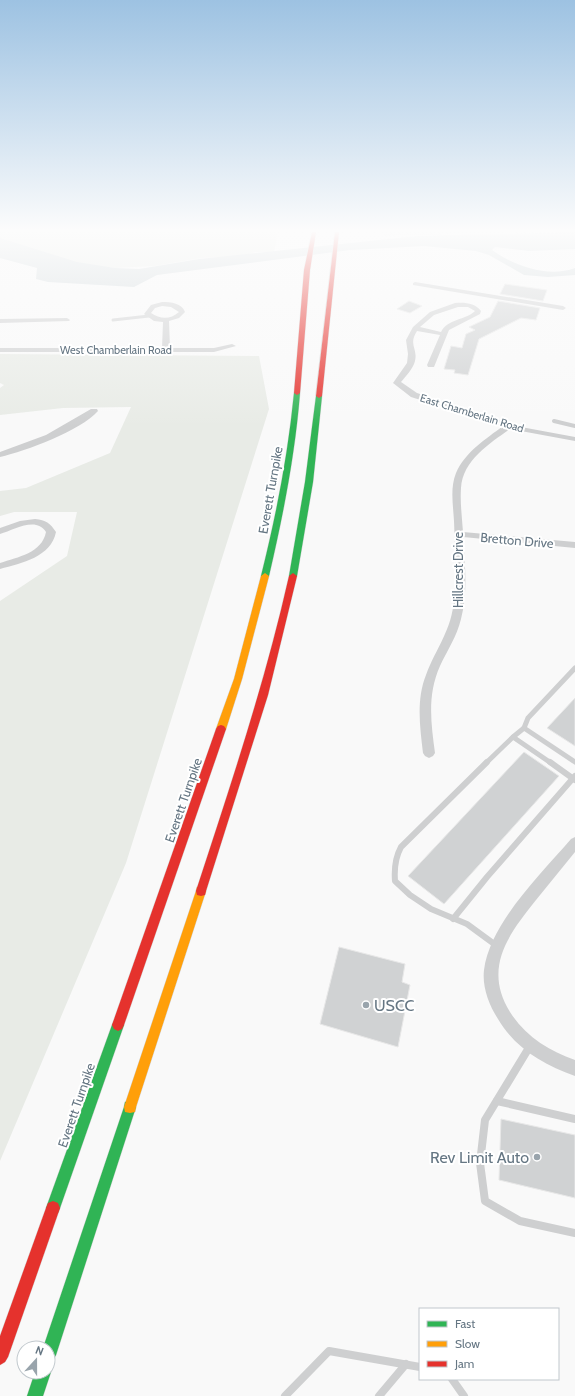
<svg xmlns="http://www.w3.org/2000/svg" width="575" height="1396" viewBox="0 0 575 1396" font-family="Cabin,sans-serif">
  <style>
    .built { fill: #e8e9e9 }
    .green { fill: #e8ebe6 }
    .water { fill: #ced6d9 }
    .building { fill: #d0d2d3; stroke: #e8e8e8 }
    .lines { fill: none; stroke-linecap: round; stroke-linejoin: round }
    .fast-casing { stroke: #d5d6d6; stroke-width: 1 }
    .slow-casing { stroke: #d5d6d6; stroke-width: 1 }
    .jam-casing { stroke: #d5d6d6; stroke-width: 1 }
    .lane-far4 { stroke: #cecfd0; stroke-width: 3 }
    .lane-far3 { stroke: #cecfd0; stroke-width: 4 }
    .lane-far2 { stroke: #cecfd0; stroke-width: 5 }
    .lane-far1 { stroke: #cecfd0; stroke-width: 6 }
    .lane { stroke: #cecfd0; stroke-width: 8 }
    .street { fill: #cecfd0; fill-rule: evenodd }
    .fast { fill: #30b455; fill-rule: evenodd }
    .slow { fill: #ff9f0a; fill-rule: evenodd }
    .jam { fill: #e5322d; fill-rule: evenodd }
    .poi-dot { fill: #99a4ac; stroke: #fff; stroke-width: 1.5 }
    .labels { text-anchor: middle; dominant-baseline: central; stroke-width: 4; stroke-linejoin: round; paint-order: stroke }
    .far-street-label { font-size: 11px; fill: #657683; stroke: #fff }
    .street-label { font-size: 13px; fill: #657683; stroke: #fff }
    .near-poi-label { font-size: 16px; fill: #657683; stroke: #fff; text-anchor: start }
  </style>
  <rect width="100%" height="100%" fill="#f9f9f9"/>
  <polygon class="built" points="384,232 511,232 384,236"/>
  <g class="green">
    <polygon points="0,232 278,232 274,252 255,252 244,256 201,258 155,266 115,268 78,264 0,242"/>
    <polygon points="0,354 259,356 269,409 126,863 0,1161 0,601 67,556 77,512 14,512 0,516 0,491 26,488 110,453 131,407 63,408 0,415 0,388 4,385 0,383"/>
  </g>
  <path class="water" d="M575,232V249L529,251L495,247L492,250C514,266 548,278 575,268V275L548,277L524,275L489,255L476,251L424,246L350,250L157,275L134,287L48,282L36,279L37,268L0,258V238L77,262L115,268L139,269L199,259L417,236Z"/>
  <g class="building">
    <polygon points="505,284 547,290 543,301 500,294"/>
    <polygon points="409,301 422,306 410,313 397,309"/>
    <polygon points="498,301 540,308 536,320 521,318 479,339 468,375 454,373 455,370 444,369 451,346 462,348 466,334 475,330 469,327 490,317"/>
    <polygon points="575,698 575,746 547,728"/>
    <polygon points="524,752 559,776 444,904 408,876"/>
    <polygon points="339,947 405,964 402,982 410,985 398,1047 320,1024"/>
    <polygon points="501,1119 575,1135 575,1198 499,1180"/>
  </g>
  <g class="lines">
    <g class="fast-casing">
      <g id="fast">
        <path d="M297,391L300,393C295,455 283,516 269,576L265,579L261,576C276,516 288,455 294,393Z"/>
        <polygon points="319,394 322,396 313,482 297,576 293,579 289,576 305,482 316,396"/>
        <polygon points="118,1019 122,1021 124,1025 60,1208 58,1213 53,1215 48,1213 46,1208 112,1025 114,1021"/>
        <polygon points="130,1101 135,1102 136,1107 56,1355 53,1360 48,1363 48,1348 43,1348 124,1107 125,1102"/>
        <polygon points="48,1366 51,1372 43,1396 27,1396 35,1372 48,1372"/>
      </g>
    </g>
    <g class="slow-casing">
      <g id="slow">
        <polygon points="265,573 269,576 242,679 226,729 224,732 218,732 216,729 234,679 261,576"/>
        <polygon points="201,886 205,887 206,891 136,1107 135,1112 130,1113 125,1112 124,1107 196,891 197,887"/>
      </g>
    </g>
    <g class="jam-casing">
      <g id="jam">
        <polygon points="312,232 316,232 310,270 300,393 297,395 294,393 304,270"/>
        <polygon points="335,232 339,232 322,396 319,398 316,396"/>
        <path d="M293,573L297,576L268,695L206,891L205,895L201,896L197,895L196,891C230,787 265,683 289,576Z"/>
        <polygon points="221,725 224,726 226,729 124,1025 122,1029 118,1031 114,1029 112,1025 216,729 218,726"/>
        <polygon points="53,1201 58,1203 60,1208 8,1357 5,1362 0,1365 0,1336 46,1208 48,1203"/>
      </g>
    </g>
    <polyline class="lane-far4" points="113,320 149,316"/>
    <polyline class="lane-far3" points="554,421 575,426"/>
    <g class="lane-far2">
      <polyline points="575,668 528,718 524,728 575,762"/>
      <polyline points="513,737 524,728"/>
      <polyline points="486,763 513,737 551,763"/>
    </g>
    <g class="lane-far1">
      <path d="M487,762L401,847C395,858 394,868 395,881L410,895L431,909L467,924L497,946"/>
      <polyline points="550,762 575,780"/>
      <polyline points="453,919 487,877 575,776"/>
    </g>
    <g class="lane">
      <polyline points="530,1046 485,1120 480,1163 485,1201 520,1221 575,1233"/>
      <polyline points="497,1101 575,1119"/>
      <polyline points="452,1379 464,1396"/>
      <polyline points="285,1396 329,1351 420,1367"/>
      <polyline points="379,1396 406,1364"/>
    </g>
    <g class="street">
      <polygon points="415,282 563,306 566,308 563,310 413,285 413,283"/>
      <path d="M162,302C171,302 182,303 185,312L179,318L169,321L170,348H214L232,344L236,346L214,352H0V348H162L163,322L154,321L144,314L151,305ZM162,306L171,307L179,312C170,320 160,319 151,313L155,308Z"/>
      <path d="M455,303C465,302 475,303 481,311L480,314L449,330L434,367H428L427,365L440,335L417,331C408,345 418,348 415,361C413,369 406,376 401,382L417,393L490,417L521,427L575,437V441L510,429C489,444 463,460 461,488C460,503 462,517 463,532L575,542V548L463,537C465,564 468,593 461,619C457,636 447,651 440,666C427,695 431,723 435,753L433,756L429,758L425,756L423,753C420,727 416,700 426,675C436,648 452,630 454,599C456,573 455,546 454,521C453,504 450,488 456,473C465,452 486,439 503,426L411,397L393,383L407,363L408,354L406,340L413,327L430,312ZM458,307H468L475,311C466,320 447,319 441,332L420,327L434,315Z"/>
      <polygon points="67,318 70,320 69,321 0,323 0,319"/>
      <path d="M91,409H97L98,411C80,431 26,451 0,457V452L46,435Z"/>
      <path d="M35,519C46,520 50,523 56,532C51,557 22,563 0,569V563C18,557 42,553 46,532C36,516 14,530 0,534V528L20,521Z"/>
      <path d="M575,837V852C562,868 549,884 536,900C508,935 483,968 510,1012C525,1036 549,1051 575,1060V1076C543,1064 516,1049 498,1019C489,1005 482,987 484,970C490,923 541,874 571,839Z"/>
    </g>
    <use href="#fast" class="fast"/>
    <use href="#slow" class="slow"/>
    <use href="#jam" class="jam"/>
  </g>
  <linearGradient id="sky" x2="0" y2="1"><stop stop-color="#9dc2e2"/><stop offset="0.54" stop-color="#fcfcfc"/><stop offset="1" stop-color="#fcfcfc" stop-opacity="0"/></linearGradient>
  <rect width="575" height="427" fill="url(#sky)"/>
  <g class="poi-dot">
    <circle cx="366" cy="1005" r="4"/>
    <circle cx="537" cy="1157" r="4"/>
  </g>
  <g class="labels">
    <g class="far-street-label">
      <text x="116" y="350">West Chamberlain Road</text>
      <text transform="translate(472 413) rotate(17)">East Chamberlain Road</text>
    </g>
    <g class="street-label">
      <text transform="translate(270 490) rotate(-80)">Everett Turnpike</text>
      <text transform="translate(517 540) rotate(5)">Bretton Drive</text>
      <text transform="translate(458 570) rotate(-90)">Hillcrest Drive</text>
      <text transform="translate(183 800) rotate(-71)">Everett Turnpike</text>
      <text transform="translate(76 1105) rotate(-71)">Everett Turnpike</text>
    </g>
    <g class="near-poi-label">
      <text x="374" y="1005">USCC</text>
      <text x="529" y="1157" text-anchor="end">Rev Limit Auto</text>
    </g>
  </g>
  <rect x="419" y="1308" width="140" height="72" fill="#ffffff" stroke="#c1c8cd"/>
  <rect x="427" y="1321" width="20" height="6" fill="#30b455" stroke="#c1c8cd"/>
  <text x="455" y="1328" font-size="12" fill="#657683">Fast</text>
  <rect x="427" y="1341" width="20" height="6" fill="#ff9f0a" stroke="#c1c8cd"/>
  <text x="455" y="1348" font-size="12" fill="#657683">Slow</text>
  <rect x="427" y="1361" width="20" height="6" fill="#e5322d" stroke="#c1c8cd"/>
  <text x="455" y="1368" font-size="12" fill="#657683">Jam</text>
  <g transform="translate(36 1360) rotate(21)"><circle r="19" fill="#ffffff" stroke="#c1c8cd"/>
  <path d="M0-3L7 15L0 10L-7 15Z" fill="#99a4ac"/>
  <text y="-6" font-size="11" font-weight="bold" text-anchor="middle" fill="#657683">N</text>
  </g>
</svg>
